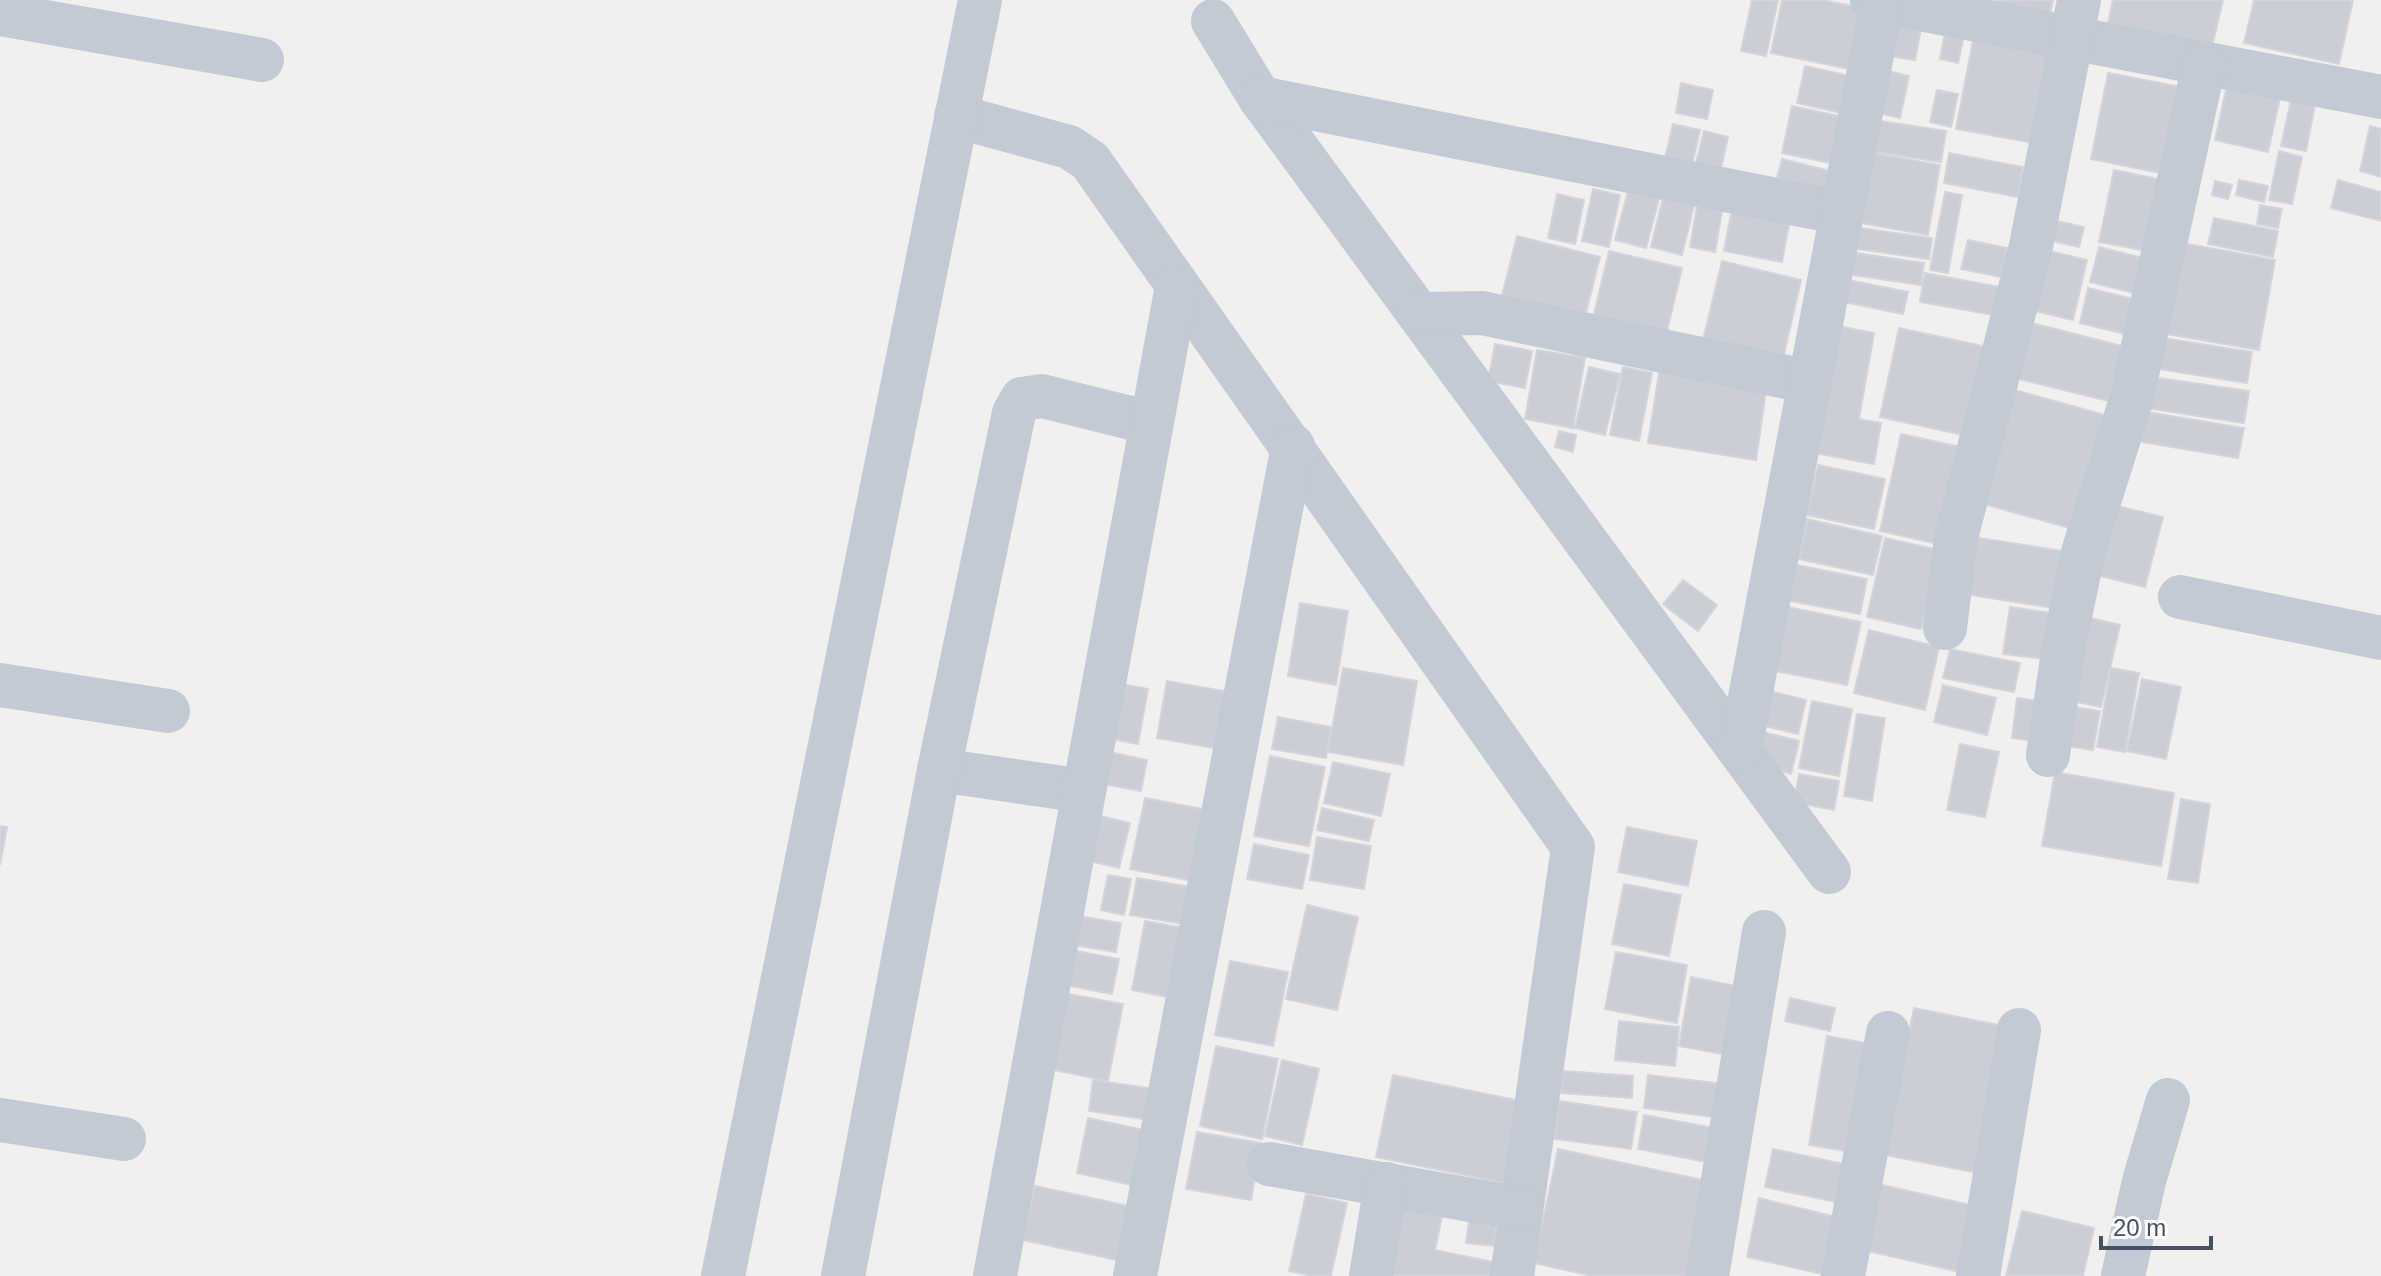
<svg xmlns="http://www.w3.org/2000/svg" width="2381" height="1276" viewBox="0 0 2381 1276" font-family="Arial,sans-serif">
  <style>
    .building { fill: #cbced6; stroke: #d3d4dc; stroke-width: 2 }
    .lines { fill: none; stroke-linecap: round; stroke-linejoin: round }
    .minor { stroke: #c2cad6; stroke-width: 44 }
  </style>
  <rect width="100%" height="100%" fill="#f2f0ef"/>
  <g class="building">
    <polygon points="1752,0 1778,0 1766,56 1741,51"/>
    <polygon points="1782,0 1822,0 1873,10 1860,71 1771,53"/>
    <polygon points="1995,0 2053,0 2049,19 1993,8"/>
    <polygon points="2113,0 2223,0 2212,47 2108,23"/>
    <polygon points="2254,0 2353,0 2339,64 2244,43"/>
    <polygon points="1896,18 1922,23 1915,60 1889,56"/>
    <polygon points="1946,27 1965,31 1958,63 1940,59"/>
    <polygon points="1974,35 2057,50 2040,144 1956,129"/>
    <polygon points="1805,66 1859,78 1850,115 1797,103"/>
    <polygon points="1884,70 1909,76 1900,118 1875,112"/>
    <polygon points="2108,73 2192,89 2175,176 2091,159"/>
    <polygon points="1681,83 1713,90 1707,119 1676,113"/>
    <polygon points="2227,86 2280,98 2268,152 2215,140"/>
    <polygon points="1937,90 1958,94 1951,127 1930,122"/>
    <polygon points="2291,100 2315,105 2306,151 2281,146"/>
    <polygon points="1792,106 1849,118 1840,165 1782,153"/>
    <polygon points="1874,120 1946,131 1941,162 1869,151"/>
    <polygon points="1673,124 1700,130 1692,165 1665,158"/>
    <polygon points="2370,126 2381,129 2381,177 2360,171"/>
    <polygon points="1704,131 1728,137 1720,173 1695,167"/>
    <polygon points="2279,151 2302,157 2292,204 2269,200"/>
    <polygon points="1867,152 1940,165 1928,235 1855,222"/>
    <polygon points="1949,153 2023,167 2018,197 1944,183"/>
    <polygon points="1782,159 1838,173 1830,204 1774,190"/>
    <polygon points="2114,170 2172,182 2158,253 2099,242"/>
    <polygon points="2239,180 2268,186 2264,202 2236,195"/>
    <polygon points="2338,180 2381,192 2381,221 2331,208"/>
    <polygon points="2215,181 2232,185 2228,199 2212,195"/>
    <polygon points="1629,188 1660,195 1646,248 1615,240"/>
    <polygon points="1593,189 1620,195 1609,247 1582,241"/>
    <polygon points="1665,190 1696,197 1682,255 1651,247"/>
    <polygon points="1945,192 1962,195 1948,273 1930,270"/>
    <polygon points="1557,194 1584,200 1575,244 1548,238"/>
    <polygon points="1699,195 1724,199 1715,252 1690,247"/>
    <polygon points="1733,203 1791,214 1782,262 1724,251"/>
    <polygon points="2260,205 2282,209 2278,228 2257,224"/>
    <polygon points="2044,218 2084,227 2079,247 2039,238"/>
    <polygon points="2214,218 2278,231 2273,257 2208,244"/>
    <polygon points="1853,227 1932,238 1929,259 1850,248"/>
    <polygon points="1517,236 1600,257 1583,325 1500,304"/>
    <polygon points="1968,240 2007,248 2001,277 1961,269"/>
    <polygon points="2177,242 2275,260 2259,350 2161,333"/>
    <polygon points="2099,247 2151,260 2142,295 2090,282"/>
    <polygon points="2037,248 2087,260 2073,320 2023,308"/>
    <polygon points="1609,251 1682,268 1665,340 1592,323"/>
    <polygon points="1849,252 1924,263 1921,285 1846,274"/>
    <polygon points="1722,261 1801,280 1782,363 1702,344"/>
    <polygon points="1925,273 2005,288 2000,316 1920,302"/>
    <polygon points="1848,280 1908,292 1903,314 1844,302"/>
    <polygon points="2088,288 2141,301 2133,336 2080,323"/>
    <polygon points="2020,320 2126,347 2113,402 2006,376"/>
    <polygon points="1838,326 1874,333 1859,419 1881,423 1874,464 1814,453"/>
    <polygon points="1899,328 1992,348 1973,437 1880,417"/>
    <polygon points="2151,336 2252,352 2247,383 2146,367"/>
    <polygon points="1495,344 1532,351 1525,388 1488,381"/>
    <polygon points="1537,350 1585,358 1573,428 1525,419"/>
    <polygon points="1589,367 1620,374 1605,435 1575,428"/>
    <polygon points="1623,367 1652,373 1639,441 1610,435"/>
    <polygon points="1660,367 1767,384 1756,460 1648,443"/>
    <polygon points="2144,376 2249,391 2244,423 2139,407"/>
    <polygon points="2004,387 2112,417 2080,531 1973,501"/>
    <polygon points="2135,410 2244,428 2238,458 2130,440"/>
    <polygon points="1559,431 1576,435 1573,452 1555,447"/>
    <polygon points="1901,434 1965,448 1943,545 1880,531"/>
    <polygon points="1818,465 1885,479 1874,529 1807,515"/>
    <polygon points="2113,505 2163,517 2145,587 2096,575"/>
    <polygon points="1807,519 1882,536 1873,575 1799,559"/>
    <polygon points="1967,536 2063,551 2054,608 1958,593"/>
    <polygon points="1885,538 1939,550 1921,629 1867,617"/>
    <polygon points="1797,565 1867,579 1860,614 1790,601"/>
    <polygon points="1683,580 1717,605 1698,631 1663,604"/>
    <polygon points="1300,603 1348,611 1336,685 1288,676"/>
    <polygon points="1788,607 1861,622 1847,685 1775,671"/>
    <polygon points="2010,607 2059,614 2054,660 2003,654"/>
    <polygon points="2086,617 2120,625 2101,707 2067,700"/>
    <polygon points="1869,630 1939,647 1925,710 1854,693"/>
    <polygon points="1950,649 2020,663 2014,692 1943,678"/>
    <polygon points="1343,668 1417,681 1403,765 1328,752"/>
    <polygon points="2111,668 2139,673 2125,752 2097,747"/>
    <polygon points="2142,679 2181,687 2166,759 2127,751"/>
    <polygon points="1167,681 1235,693 1225,750 1157,738"/>
    <polygon points="1122,684 1148,689 1138,744 1111,739"/>
    <polygon points="1943,685 1996,698 1987,735 1934,722"/>
    <polygon points="1770,691 1806,700 1798,734 1761,725"/>
    <polygon points="2017,698 2048,702 2042,742 2012,738"/>
    <polygon points="1812,701 1852,709 1839,776 1799,768"/>
    <polygon points="2066,706 2100,711 2093,750 2060,745"/>
    <polygon points="1857,714 1885,718 1872,801 1844,796"/>
    <polygon points="1278,717 1331,727 1326,758 1272,749"/>
    <polygon points="1759,731 1799,741 1791,774 1754,761"/>
    <polygon points="1960,744 1999,752 1985,817 1947,810"/>
    <polygon points="1109,752 1147,760 1141,791 1103,784"/>
    <polygon points="1270,756 1325,767 1309,846 1254,836"/>
    <polygon points="1333,762 1390,774 1381,816 1324,803"/>
    <polygon points="2055,772 2174,793 2161,866 2042,846"/>
    <polygon points="1799,774 1839,781 1834,810 1794,802"/>
    <polygon points="1145,798 1208,810 1193,881 1130,869"/>
    <polygon points="2181,799 2210,804 2198,883 2168,879"/>
    <polygon points="1322,808 1374,820 1369,841 1317,830"/>
    <polygon points="1100,816 1130,823 1119,868 1089,861"/>
    <polygon points="0,826 7,827 0,865"/>
    <polygon points="1627,827 1697,841 1688,886 1618,872"/>
    <polygon points="1317,837 1371,846 1364,889 1310,880"/>
    <polygon points="1254,844 1309,855 1302,889 1247,879"/>
    <polygon points="1108,875 1131,879 1124,915 1101,910"/>
    <polygon points="1137,878 1197,888 1191,925 1130,915"/>
    <polygon points="1624,884 1681,895 1669,956 1612,944"/>
    <polygon points="1307,905 1358,917 1337,1010 1286,999"/>
    <polygon points="1078,916 1121,923 1116,952 1073,945"/>
    <polygon points="1145,921 1195,930 1182,1000 1132,990"/>
    <polygon points="1071,950 1119,959 1112,994 1065,985"/>
    <polygon points="1616,952 1687,965 1677,1023 1605,1009"/>
    <polygon points="1230,961 1288,972 1273,1046 1215,1035"/>
    <polygon points="1691,977 1751,989 1738,1057 1679,1046"/>
    <polygon points="1064,993 1123,1004 1108,1081 1049,1069"/>
    <polygon points="1790,998 1835,1008 1830,1031 1785,1021"/>
    <polygon points="1914,1008 2013,1028 1984,1174 1885,1155"/>
    <polygon points="1619,1021 1679,1027 1675,1066 1615,1060"/>
    <polygon points="1827,1036 1877,1045 1858,1153 1809,1145"/>
    <polygon points="1216,1046 1278,1059 1262,1139 1200,1126"/>
    <polygon points="1282,1060 1319,1069 1302,1145 1265,1136"/>
    <polygon points="1563,1071 1633,1076 1632,1098 1561,1093"/>
    <polygon points="1393,1075 1526,1102 1509,1184 1376,1157"/>
    <polygon points="1648,1075 1724,1084 1720,1118 1644,1108"/>
    <polygon points="1093,1080 1162,1090 1157,1121 1089,1111"/>
    <polygon points="1559,1101 1637,1112 1631,1149 1554,1139"/>
    <polygon points="1644,1115 1714,1128 1707,1162 1638,1149"/>
    <polygon points="1088,1118 1153,1132 1141,1187 1077,1173"/>
    <polygon points="1197,1132 1261,1143 1251,1200 1186,1189"/>
    <polygon points="1558,1149 1712,1182 1692,1276 1592,1276 1534,1263"/>
    <polygon points="1773,1149 1853,1166 1845,1204 1765,1187"/>
    <polygon points="1878,1184 1975,1206 1960,1272 1863,1250"/>
    <polygon points="1035,1186 1129,1206 1117,1260 1023,1240"/>
    <polygon points="1306,1194 1347,1203 1331,1276 1312,1276 1289,1271"/>
    <polygon points="1399,1198 1444,1206 1435,1250 1498,1263 1495,1276 1384,1276"/>
    <polygon points="1759,1198 1844,1219 1831,1276 1747,1257"/>
    <polygon points="2022,1211 2094,1228 2083,1276 2006,1276"/>
    <polygon points="1470,1214 1497,1217 1494,1246 1466,1243"/>
  </g>
  <g class="lines">
    <g class="minor">
      <polyline points="1872,0 2381,97"/>
      <polyline points="0,14 262,60"/>
      <polyline points="1213,21 1260,98 1829,872"/>
      <polyline points="1260,98 1842,213"/>
      <polyline points="956,116 1069,147 1090,161 1573,847 1512,1276"/>
      <polyline points="1419,314 1482,313 1810,382"/>
      <polyline points="2180,597 2381,638"/>
      <polyline points="1945,628 1956,538 2031,246 2079,0"/>
      <polyline points="0,685 168,711"/>
      <polyline points="1740,750 1882,2"/>
      <polyline points="2048,755 2064,645 2084,549 2132,397 2204,64"/>
      <polyline points="939,770 1084,791"/>
      <polyline points="0,1120 124,1139"/>
      <polyline points="1269,1164 1521,1209"/>
      <polyline points="723,1276 980,0"/>
      <polyline points="843,1276 939,770 1014,413 1022,399 1042,396 1151,423"/>
      <polyline points="995,1276 1177,286"/>
      <polyline points="1135,1276 1293,446"/>
      <polyline points="1371,1276 1386,1184"/>
      <polyline points="1707,1276 1764,932"/>
      <polyline points="1843,1276 1888,1033"/>
      <polyline points="1978,1276 2019,1030"/>
      <polyline points="2123,1276 2144,1181 2168,1100"/>
    </g>
  </g>
  <path d="M2101 1236v12h110v-12" fill="none" stroke="#455060" stroke-width="4"/>
  <text x="2113" y="1236" font-size="24" fill="#455060" stroke="#ffffff" stroke-width="6" paint-order="stroke">20 m</text>
</svg>
